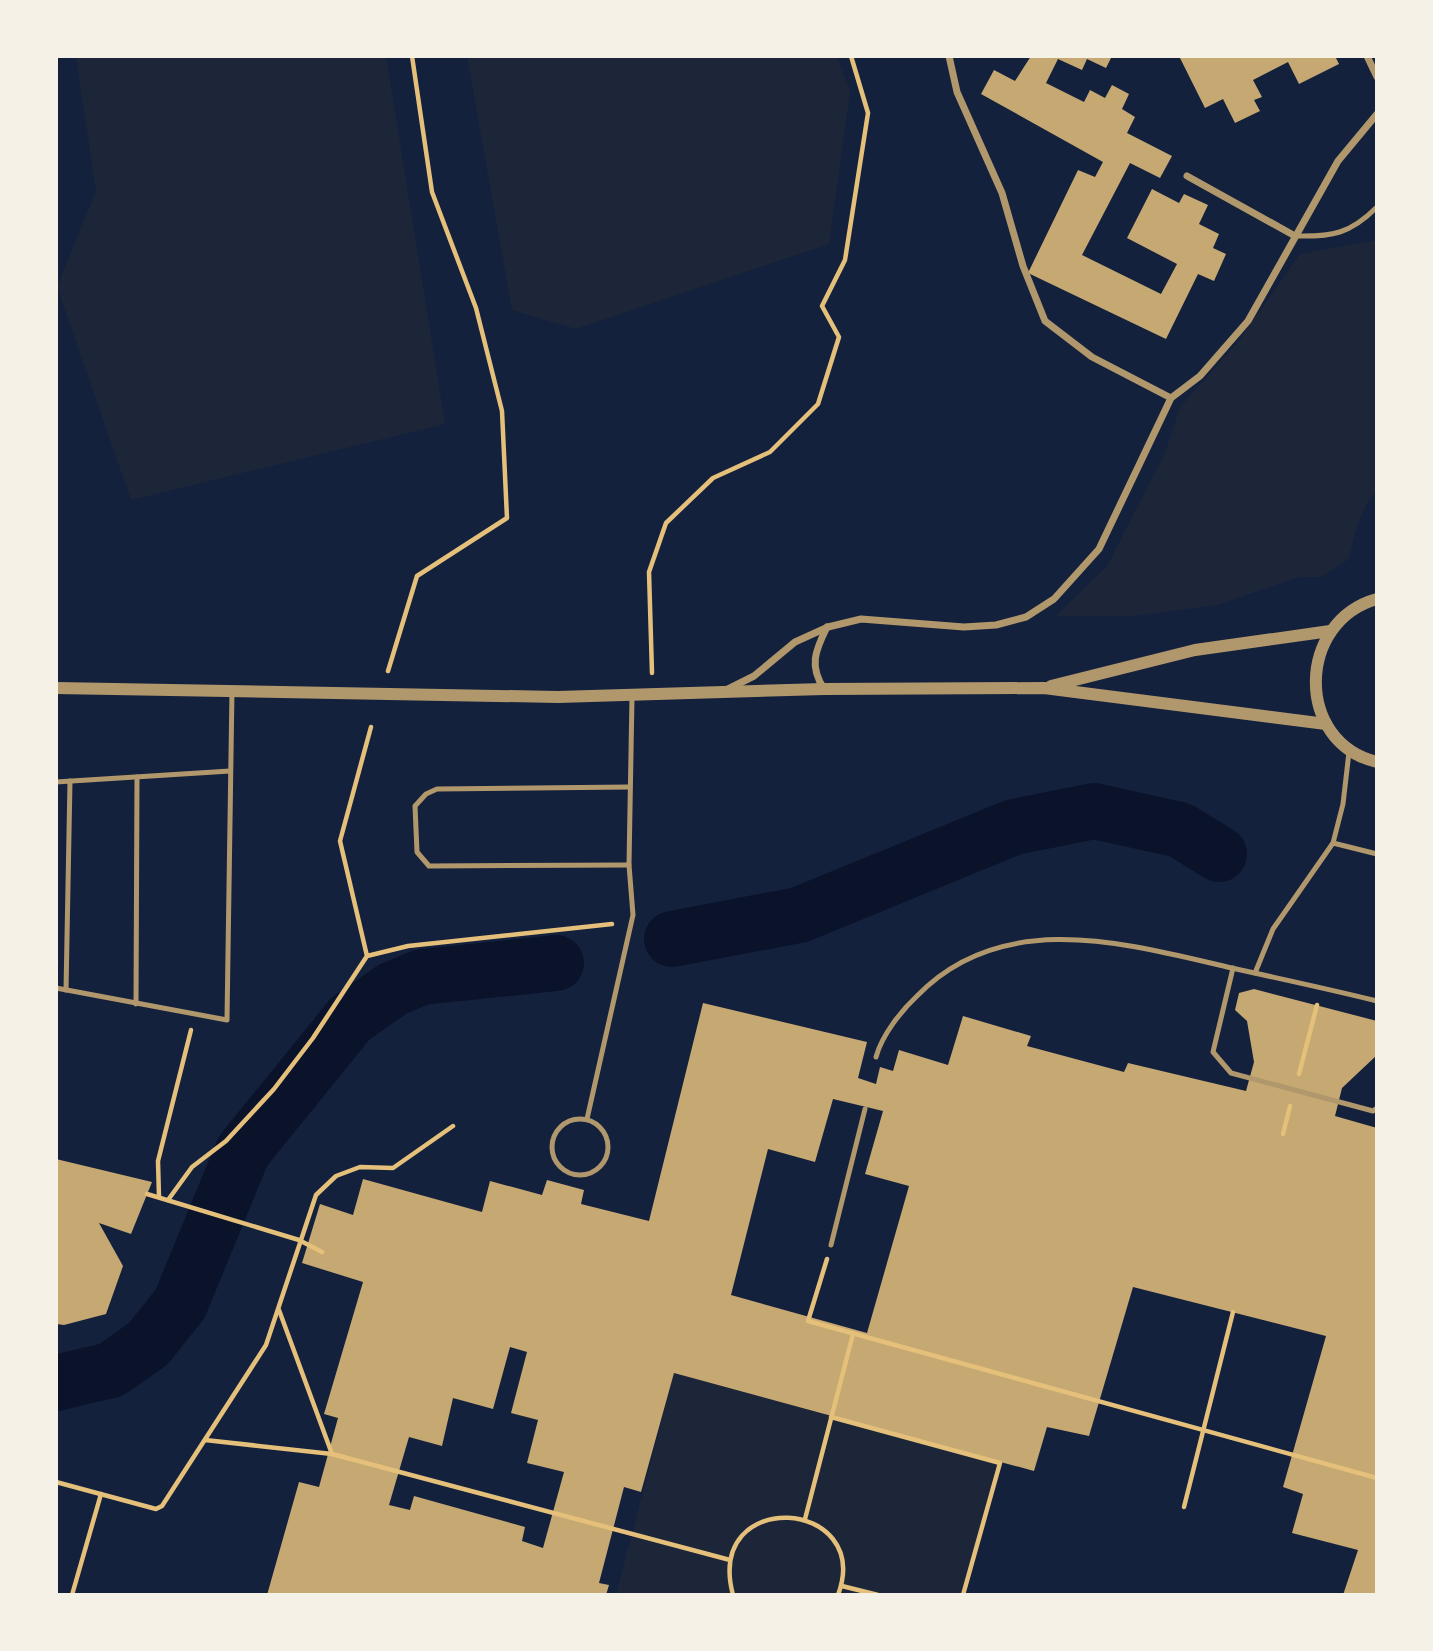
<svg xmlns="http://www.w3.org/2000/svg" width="1433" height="1651" viewBox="0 0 1433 1651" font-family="'PT Sans Narrow',sans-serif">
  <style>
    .green { fill: #1d2539 }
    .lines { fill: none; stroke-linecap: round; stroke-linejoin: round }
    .river { stroke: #0b132b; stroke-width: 56 }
    .building { fill: #c6a872; fill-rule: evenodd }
    .path { stroke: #e5c07b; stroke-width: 4.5 }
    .service { stroke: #b1986c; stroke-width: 5 }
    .minor { stroke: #b1986c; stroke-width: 7 }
    .tertiary { stroke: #b1986c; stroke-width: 12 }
  </style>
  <rect width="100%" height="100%" fill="#14213d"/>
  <g class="green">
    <polygon points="82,56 386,56 445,424 131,500 57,287 96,191 76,58"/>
    <polygon points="467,56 837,56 850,92 829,244 576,329 512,310"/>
    <path d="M1377,240V491C1360,509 1354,536 1349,559L1322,577H1299L1217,605L1133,616H1056L1107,566L1165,453L1180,407L1238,342L1300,254Z"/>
    <polygon points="674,1373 1000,1463 963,1595 616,1595"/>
  </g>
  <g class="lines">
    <g class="river">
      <polyline points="672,939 799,915 1014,827 1094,811 1180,830 1219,854"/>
      <polyline points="56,1383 111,1370 148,1344 180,1304 243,1151 350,1019 393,989 422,977 556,963"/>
    </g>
  </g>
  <g class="building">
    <polygon points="1031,56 1112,56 1106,68 1087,59 1082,70 1058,59 1046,83 1084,102 1090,90 1105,98 1112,85 1129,94 1122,109 1135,117 1127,133 1172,156 1160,178 1130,163 1082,255 1161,294 1177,264 1127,238 1152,189 1179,203 1184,194 1208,205 1199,224 1219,234 1213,248 1226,254 1214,281 1198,274 1166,339 1028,273 1078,170 1095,177 1103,162 981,94 994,70 1015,81"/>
    <polygon points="1179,56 1335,56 1339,64 1299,84 1288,62 1253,80 1262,97 1254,100 1260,111 1235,123 1223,99 1205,108"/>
    <path d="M1254,989L1377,1021V1055L1342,1088L1335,1116L1377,1128V1595H1343L1358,1550L1292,1533L1303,1494L1283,1487L1326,1336L1133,1287L1089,1436L1047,1427L1034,1471L674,1373L641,1492L624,1487L599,1583L609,1585L606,1595H267L299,1482L319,1487L338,1418L324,1414L363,1282L302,1263L320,1204L353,1215L363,1179L482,1212L490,1181L542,1195L547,1180L584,1190L581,1204L649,1221L703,1003L867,1042L858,1078L876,1084L880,1067L893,1071L899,1050L948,1065L963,1016L1031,1036L1027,1046L1124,1072L1128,1063L1246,1091L1254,1062L1247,1021L1235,1010L1239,993ZM833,1099L883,1111L865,1174L909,1186L867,1333L731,1295L768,1149L815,1162ZM510,1347L527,1352L511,1413L538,1420L527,1463L564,1472L543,1548L522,1541L525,1527L414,1496L410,1510L389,1505L409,1437L442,1446L453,1398L493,1409Z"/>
    <polygon points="56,1159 152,1182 131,1234 99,1223 123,1266 106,1314 64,1325 56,1324"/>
  </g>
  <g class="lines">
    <g class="path">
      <polyline points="388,671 417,576 507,518 502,411 476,308 432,192 412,56"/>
      <polyline points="652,673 649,572 666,523 713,478 770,452 818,404 839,337 822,306 845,260 868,113 851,56"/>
      <polyline points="367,956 408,946 612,924"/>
      <polyline points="1299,1074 1317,1005"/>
      <polyline points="1283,1134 1290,1106"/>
      <polyline points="147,1194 299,1240 322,1252"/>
      <polyline points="159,1197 158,1161 191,1030"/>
      <polyline points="168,1200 192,1167 226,1141 274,1089 313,1038 367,956 340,841 371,727"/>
      <polyline points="827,1259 808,1321 1377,1478"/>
      <polyline points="279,1310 332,1454"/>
      <polyline points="831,1417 1000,1463 963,1595"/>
      <polyline points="205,1440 332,1454 730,1560"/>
      <polyline points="56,1482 156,1509 162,1506 266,1345 316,1195 336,1176 360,1167 393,1168 453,1126"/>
      <polyline points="1184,1507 1233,1312"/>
      <polyline points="805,1519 853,1334"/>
      <polyline points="842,1586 878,1595"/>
      <polyline points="72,1595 101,1494"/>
      <path d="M733,1595C704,1486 874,1498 838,1595"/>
    </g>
    <g class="service">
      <path d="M1295,236C1332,237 1350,234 1377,207"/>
      <polyline points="56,782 230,771"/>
      <polyline points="629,787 437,789 426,794 415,806 417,852 429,866 629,865"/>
      <polyline points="1333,843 1377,854"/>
      <polyline points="1233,968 1213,1052 1231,1073 1373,1111 1377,1108"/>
      <polyline points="1255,973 1273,929 1333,843 1343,804 1349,752"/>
      <polyline points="56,988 227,1020 232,690"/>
      <polyline points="66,990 70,781"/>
      <polyline points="136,1004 137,777"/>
      <path d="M876,1057C882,1035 901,1011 917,996C1003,907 1128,944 1232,968C1281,979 1329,989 1377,1001"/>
      <circle cx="580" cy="1147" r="28"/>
      <polyline points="587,1119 633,915 629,865 632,697"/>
      <polyline points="831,1245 865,1109"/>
    </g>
    <g class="minor">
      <polyline points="949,56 957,92 1002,193 1023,266 1045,321 1092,357 1171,398"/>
      <polyline points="1367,56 1377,77"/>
      <polyline points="1187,176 1295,236"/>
      <polyline points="728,689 754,676 795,642 828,627 861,619 964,627 996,625 1026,617 1054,599 1099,549 1171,398 1200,376 1248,321 1338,161 1377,114"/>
      <path d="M824,689C809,666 815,651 827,627"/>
    </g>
    <g class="tertiary">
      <path d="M1377,599C1297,621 1294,742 1377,762"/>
      <polyline points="1051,686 1195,650 1330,631"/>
      <polyline points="56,688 558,697 824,689 1044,688 1326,724"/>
    </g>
  </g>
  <rect width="1433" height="1651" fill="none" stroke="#f6f1e7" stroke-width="116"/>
</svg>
